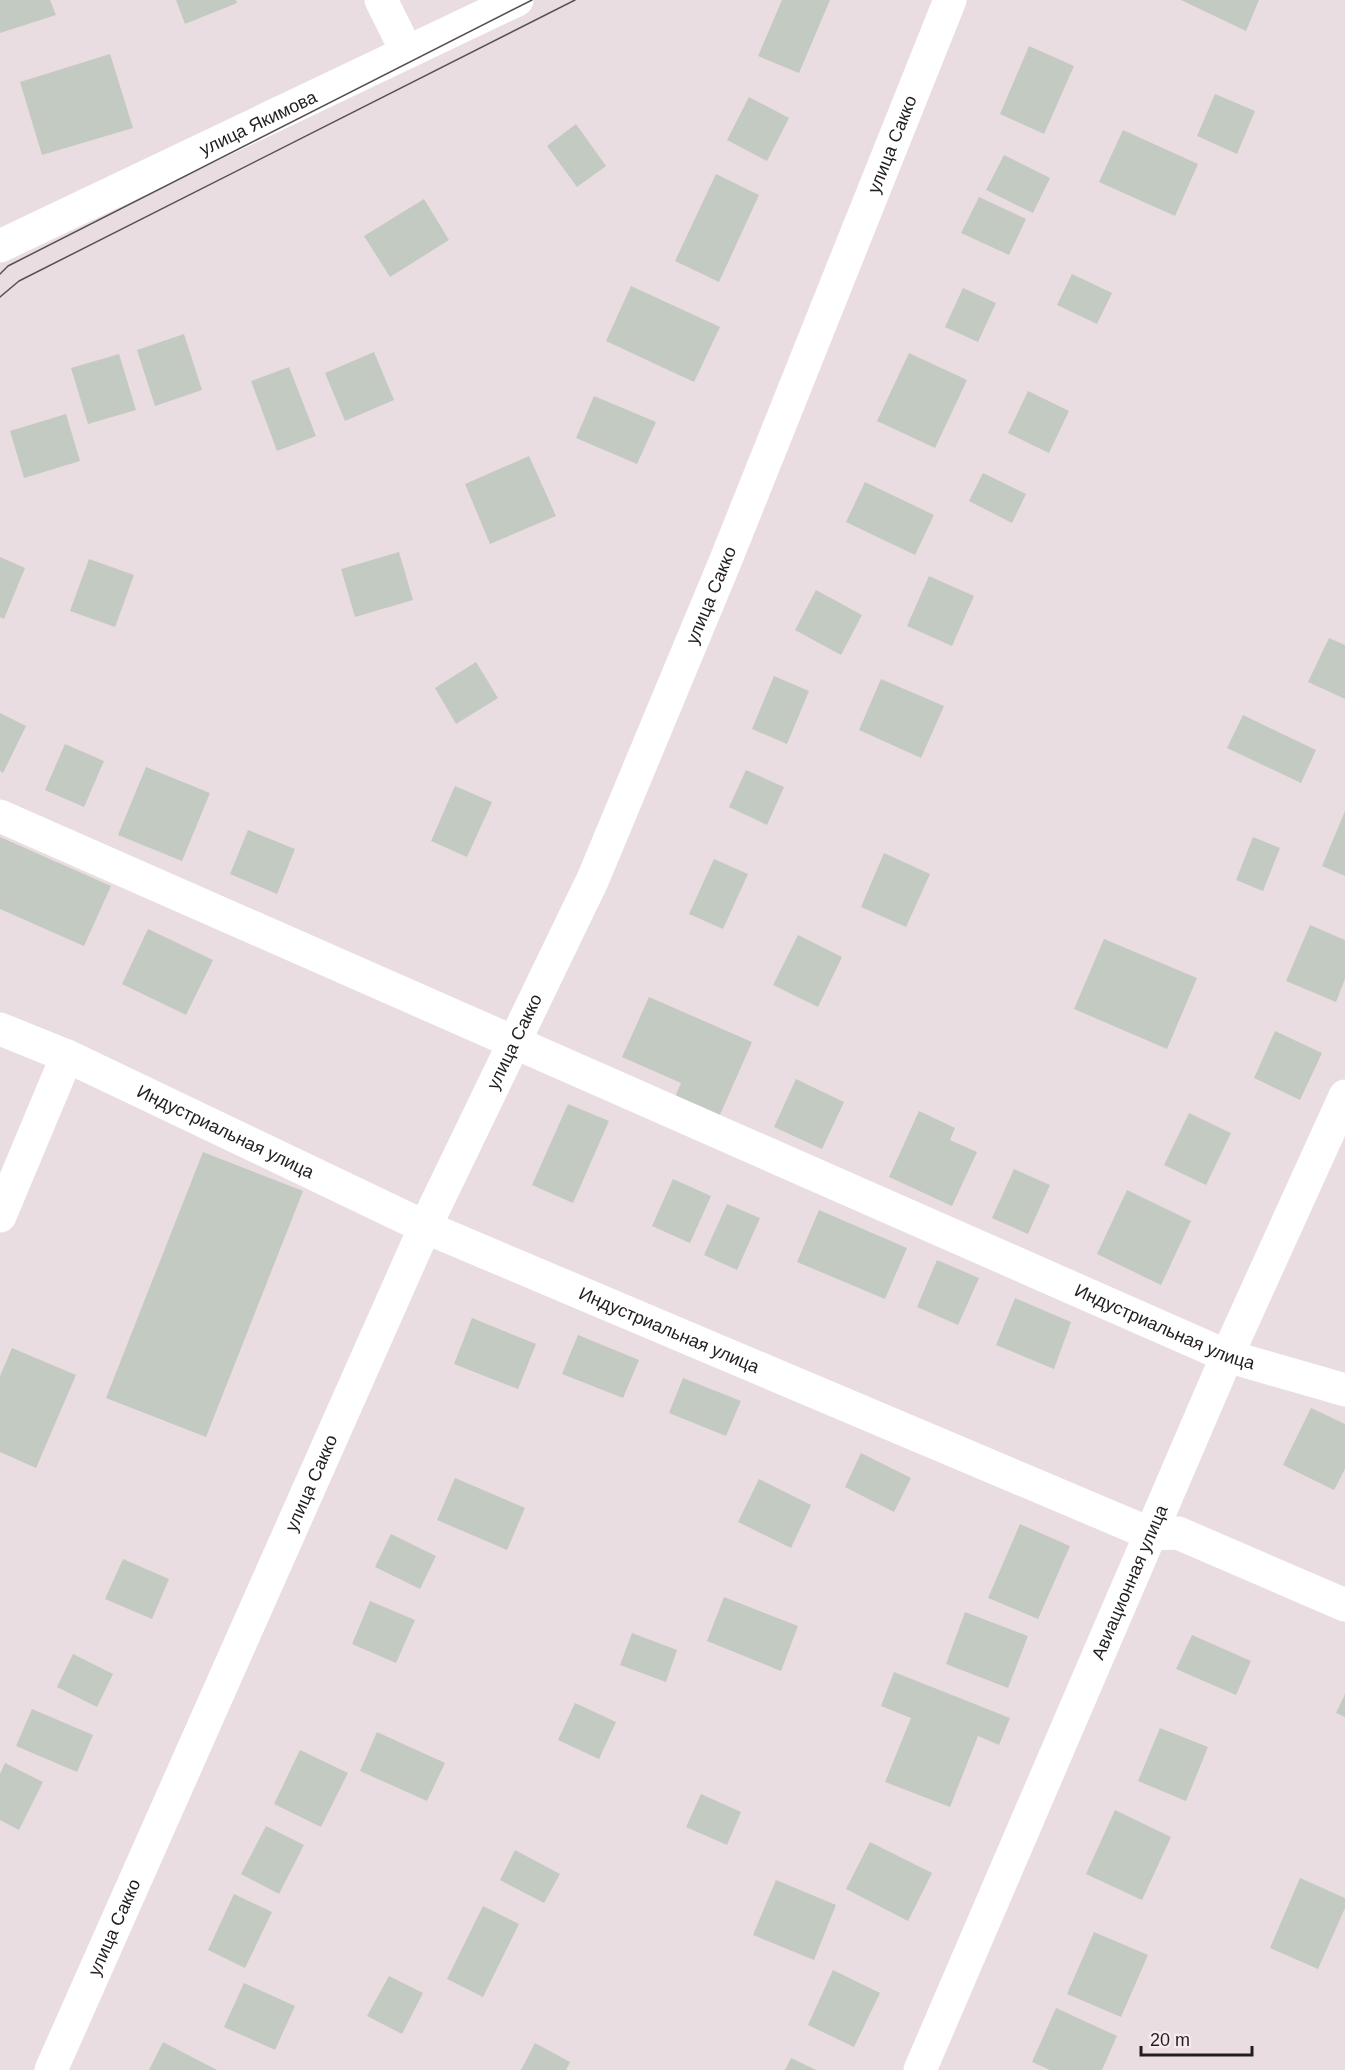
<svg xmlns="http://www.w3.org/2000/svg" width="1345" height="2070" viewBox="0 0 1345 2070" font-family="Arial,sans-serif">
  <style>
    .building { fill: #c3cac2 }
    .lines { fill: none; stroke-linecap: round; stroke-linejoin: round }
    .minor { stroke: #fff; stroke-width: 33 }
    .tram { stroke: #565051; stroke-width: 1.5 }
    .labels { text-anchor: middle; dominant-baseline: central; stroke-width: 4.5; stroke-linejoin: round; paint-order: stroke }
    .street-label { font-size: 18px; fill: #221e1f; stroke: #f6eaee }
  </style>
  <rect width="100%" height="100%" fill="#e9dde1"/>
  <g class="building">
    <polygon points="0,0 50,0 56,15 0,33"/>
    <polygon points="176,0 236,0 237,3 185,24"/>
    <polygon points="782,0 830,0 799,73 758,56"/>
    <polygon points="1181,0 1259,0 1246,31"/>
    <polygon points="1029,46 1074,66 1044,134 1000,114"/>
    <polygon points="110,54 133,128 42,155 20,82"/>
    <polygon points="1215,94 1255,111 1237,154 1197,136"/>
    <polygon points="749,97 789,118 767,161 727,140"/>
    <polygon points="576,124 606,166 577,187 547,146"/>
    <polygon points="1123,130 1198,164 1175,216 1099,182"/>
    <polygon points="1004,155 1050,178 1033,213 986,190"/>
    <polygon points="716,174 759,195 719,282 675,261"/>
    <polygon points="979,197 1026,219 1009,255 961,233"/>
    <polygon points="424,199 449,240 390,277 364,236"/>
    <polygon points="1072,274 1112,293 1097,324 1057,305"/>
    <polygon points="631,286 720,327 694,382 606,341"/>
    <polygon points="963,288 996,303 978,342 945,327"/>
    <polygon points="184,334 202,390 155,406 137,350"/>
    <polygon points="374,352 394,400 345,421 325,373"/>
    <polygon points="909,353 967,380 935,448 877,421"/>
    <polygon points="119,354 136,410 88,424 71,368"/>
    <polygon points="289,367 316,436 277,451 251,381"/>
    <polygon points="1028,391 1069,411 1049,453 1008,433"/>
    <polygon points="594,396 656,422 637,464 576,438"/>
    <polygon points="66,414 80,461 24,478 10,431"/>
    <polygon points="529,456 556,516 490,544 465,484"/>
    <polygon points="983,473 1026,494 1012,523 969,501"/>
    <polygon points="865,482 934,515 915,555 846,522"/>
    <polygon points="399,552 413,600 355,617 341,569"/>
    <polygon points="0,557 25,568 4,619 0,617"/>
    <polygon points="89,559 134,575 115,627 70,611"/>
    <polygon points="929,576 974,596 952,646 907,626"/>
    <polygon points="816,590 862,615 841,655 795,630"/>
    <polygon points="1329,638 1345,645 1345,699 1308,682"/>
    <polygon points="476,662 498,698 456,724 435,688"/>
    <polygon points="774,676 809,691 787,744 752,729"/>
    <polygon points="881,679 944,706 921,758 859,730"/>
    <polygon points="0,713 26,726 3,773 0,771"/>
    <polygon points="1243,715 1316,750 1301,783 1227,748"/>
    <polygon points="65,744 104,761 84,807 45,790"/>
    <polygon points="146,767 210,793 182,861 118,835"/>
    <polygon points="746,770 784,787 767,825 729,807"/>
    <polygon points="455,786 492,802 467,857 431,841"/>
    <polygon points="1345,811 1345,876 1322,866"/>
    <polygon points="248,830 295,849 277,894 230,874"/>
    <polygon points="0,837 111,886 84,946 0,909"/>
    <polygon points="1253,837 1280,848 1263,891 1236,880"/>
    <polygon points="884,853 930,874 906,927 861,907"/>
    <polygon points="714,859 748,874 723,929 689,914"/>
    <polygon points="1310,925 1345,940 1345,979 1336,1002 1286,981"/>
    <polygon points="148,929 213,960 186,1015 122,984"/>
    <polygon points="798,935 842,957 818,1007 773,985"/>
    <polygon points="1104,939 1197,978 1167,1049 1074,1009"/>
    <polygon points="649,997 752,1042 719,1117 675,1097 681,1083 622,1057"/>
    <polygon points="1275,1031 1322,1053 1300,1100 1254,1078"/>
    <polygon points="796,1079 844,1102 822,1149 774,1127"/>
    <polygon points="568,1104 609,1121 573,1203 532,1185"/>
    <polygon points="919,1111 955,1128 950,1140 977,1152 952,1206 889,1177"/>
    <polygon points="1189,1113 1231,1133 1206,1185 1164,1165"/>
    <polygon points="203,1152 303,1191 206,1437 106,1398"/>
    <polygon points="1014,1169 1050,1185 1028,1234 992,1218"/>
    <polygon points="673,1179 711,1196 690,1243 652,1226"/>
    <polygon points="1127,1190 1191,1221 1161,1285 1097,1254"/>
    <polygon points="727,1204 760,1218 737,1270 704,1255"/>
    <polygon points="819,1210 907,1248 885,1299 797,1262"/>
    <polygon points="937,1260 979,1278 958,1325 917,1307"/>
    <polygon points="1015,1298 1071,1322 1054,1369 996,1345"/>
    <polygon points="472,1318 536,1344 518,1389 454,1364"/>
    <polygon points="578,1335 639,1360 623,1398 562,1374"/>
    <polygon points="12,1348 76,1375 36,1468 0,1452 0,1376"/>
    <polygon points="683,1378 741,1401 726,1436 669,1413"/>
    <polygon points="1311,1408 1345,1424 1345,1469 1334,1490 1283,1465"/>
    <polygon points="861,1453 911,1478 894,1512 845,1487"/>
    <polygon points="455,1478 525,1508 507,1550 437,1520"/>
    <polygon points="759,1479 811,1505 791,1548 738,1522"/>
    <polygon points="1020,1524 1070,1546 1038,1619 988,1598"/>
    <polygon points="391,1534 436,1556 420,1589 375,1567"/>
    <polygon points="123,1559 169,1579 152,1619 105,1599"/>
    <polygon points="724,1597 798,1626 781,1671 707,1641"/>
    <polygon points="370,1601 415,1620 396,1663 352,1644"/>
    <polygon points="965,1612 1028,1636 1008,1688 946,1664"/>
    <polygon points="632,1633 677,1650 666,1682 620,1665"/>
    <polygon points="1192,1635 1251,1661 1236,1695 1176,1669"/>
    <polygon points="73,1654 113,1674 97,1707 57,1687"/>
    <polygon points="894,1672 1010,1718 999,1745 978,1736 950,1807 885,1782 911,1718 881,1706"/>
    <polygon points="1345,1694 1345,1717 1336,1713"/>
    <polygon points="575,1703 616,1722 599,1759 558,1740"/>
    <polygon points="32,1709 93,1735 77,1772 16,1746"/>
    <polygon points="1160,1728 1208,1747 1186,1801 1138,1781"/>
    <polygon points="377,1732 445,1763 427,1801 360,1771"/>
    <polygon points="300,1750 348,1773 321,1827 274,1804"/>
    <polygon points="5,1763 43,1782 19,1830 0,1820 0,1774"/>
    <polygon points="701,1794 741,1812 727,1845 686,1827"/>
    <polygon points="1115,1810 1171,1837 1142,1900 1086,1874"/>
    <polygon points="266,1826 304,1845 279,1894 241,1874"/>
    <polygon points="870,1842 932,1873 908,1921 846,1889"/>
    <polygon points="515,1850 560,1874 544,1903 500,1880"/>
    <polygon points="1300,1878 1345,1898 1345,1908 1318,1969 1270,1948"/>
    <polygon points="776,1880 836,1905 814,1960 753,1935"/>
    <polygon points="234,1894 272,1912 245,1968 208,1950"/>
    <polygon points="483,1906 519,1924 483,1997 447,1979"/>
    <polygon points="1094,1932 1148,1955 1121,2017 1067,1994"/>
    <polygon points="833,1970 880,1993 854,2047 808,2025"/>
    <polygon points="389,1976 423,1993 402,2034 367,2016"/>
    <polygon points="244,1983 295,2006 275,2050 224,2027"/>
    <polygon points="1056,2008 1117,2036 1102,2070 1050,2070 1032,2062"/>
    <polygon points="163,2042 217,2070 149,2070"/>
    <polygon points="535,2043 570,2062 566,2070 521,2070"/>
    <polygon points="791,2058 816,2070 785,2070"/>
  </g>
  <g class="lines">
    <g class="minor">
      <polyline points="381,0 407,52"/>
      <path id="s1" d="M0,246L517,0"/>
      <path id="s2" d="M0,816L1227,1356L1345,1390"/>
      <path id="s3" d="M0,1029L67,1056L425,1227L1151,1534L1178,1533L1345,1605"/>
      <polyline points="0,1216 67,1056"/>
      <path id="s4" d="M51,2070L425,1227L593,879L725,562L950,0"/>
      <path id="s5" d="M920,2070L1227,1356L1345,1096"/>
    </g>
    <g class="tram">
      <polyline points="0,274 8,266 532,0"/>
      <polyline points="0,297 19,281 575,0"/>
    </g>
  </g>
  <g class="labels">
    <g class="street-label">
      <text stroke="none"><textPath href="#s1" startOffset="286">улица Якимова</textPath></text>
      <text stroke="none"><textPath href="#s4" startOffset="2102">улица Сакко</textPath></text>
      <text stroke="none"><textPath href="#s4" startOffset="1616">улица Сакко</textPath></text>
      <text stroke="none"><textPath href="#s4" startOffset="1128">улица Сакко</textPath></text>
      <text stroke="none"><textPath href="#s3" startOffset="248">Индустриальная улица</textPath></text>
      <text stroke="none"><textPath href="#s2" startOffset="1272">Индустриальная улица</textPath></text>
      <text stroke="none"><textPath href="#s3" startOffset="734">Индустриальная улица</textPath></text>
      <text stroke="none"><textPath href="#s4" startOffset="642">улица Сакко</textPath></text>
      <text stroke="none"><textPath href="#s5" startOffset="531">Авиационная улица</textPath></text>
      <text stroke="none"><textPath href="#s4" startOffset="156">улица Сакко</textPath></text>
    </g>
  </g>
  <path d="M1141 2046v9h111v-9" fill="none" stroke="#221e1f" stroke-width="3"/>
  <text x="1150" y="2046" font-size="18" fill="#221e1f" stroke="#f6eaee" stroke-width="4.5" paint-order="stroke">20 m</text>
</svg>
